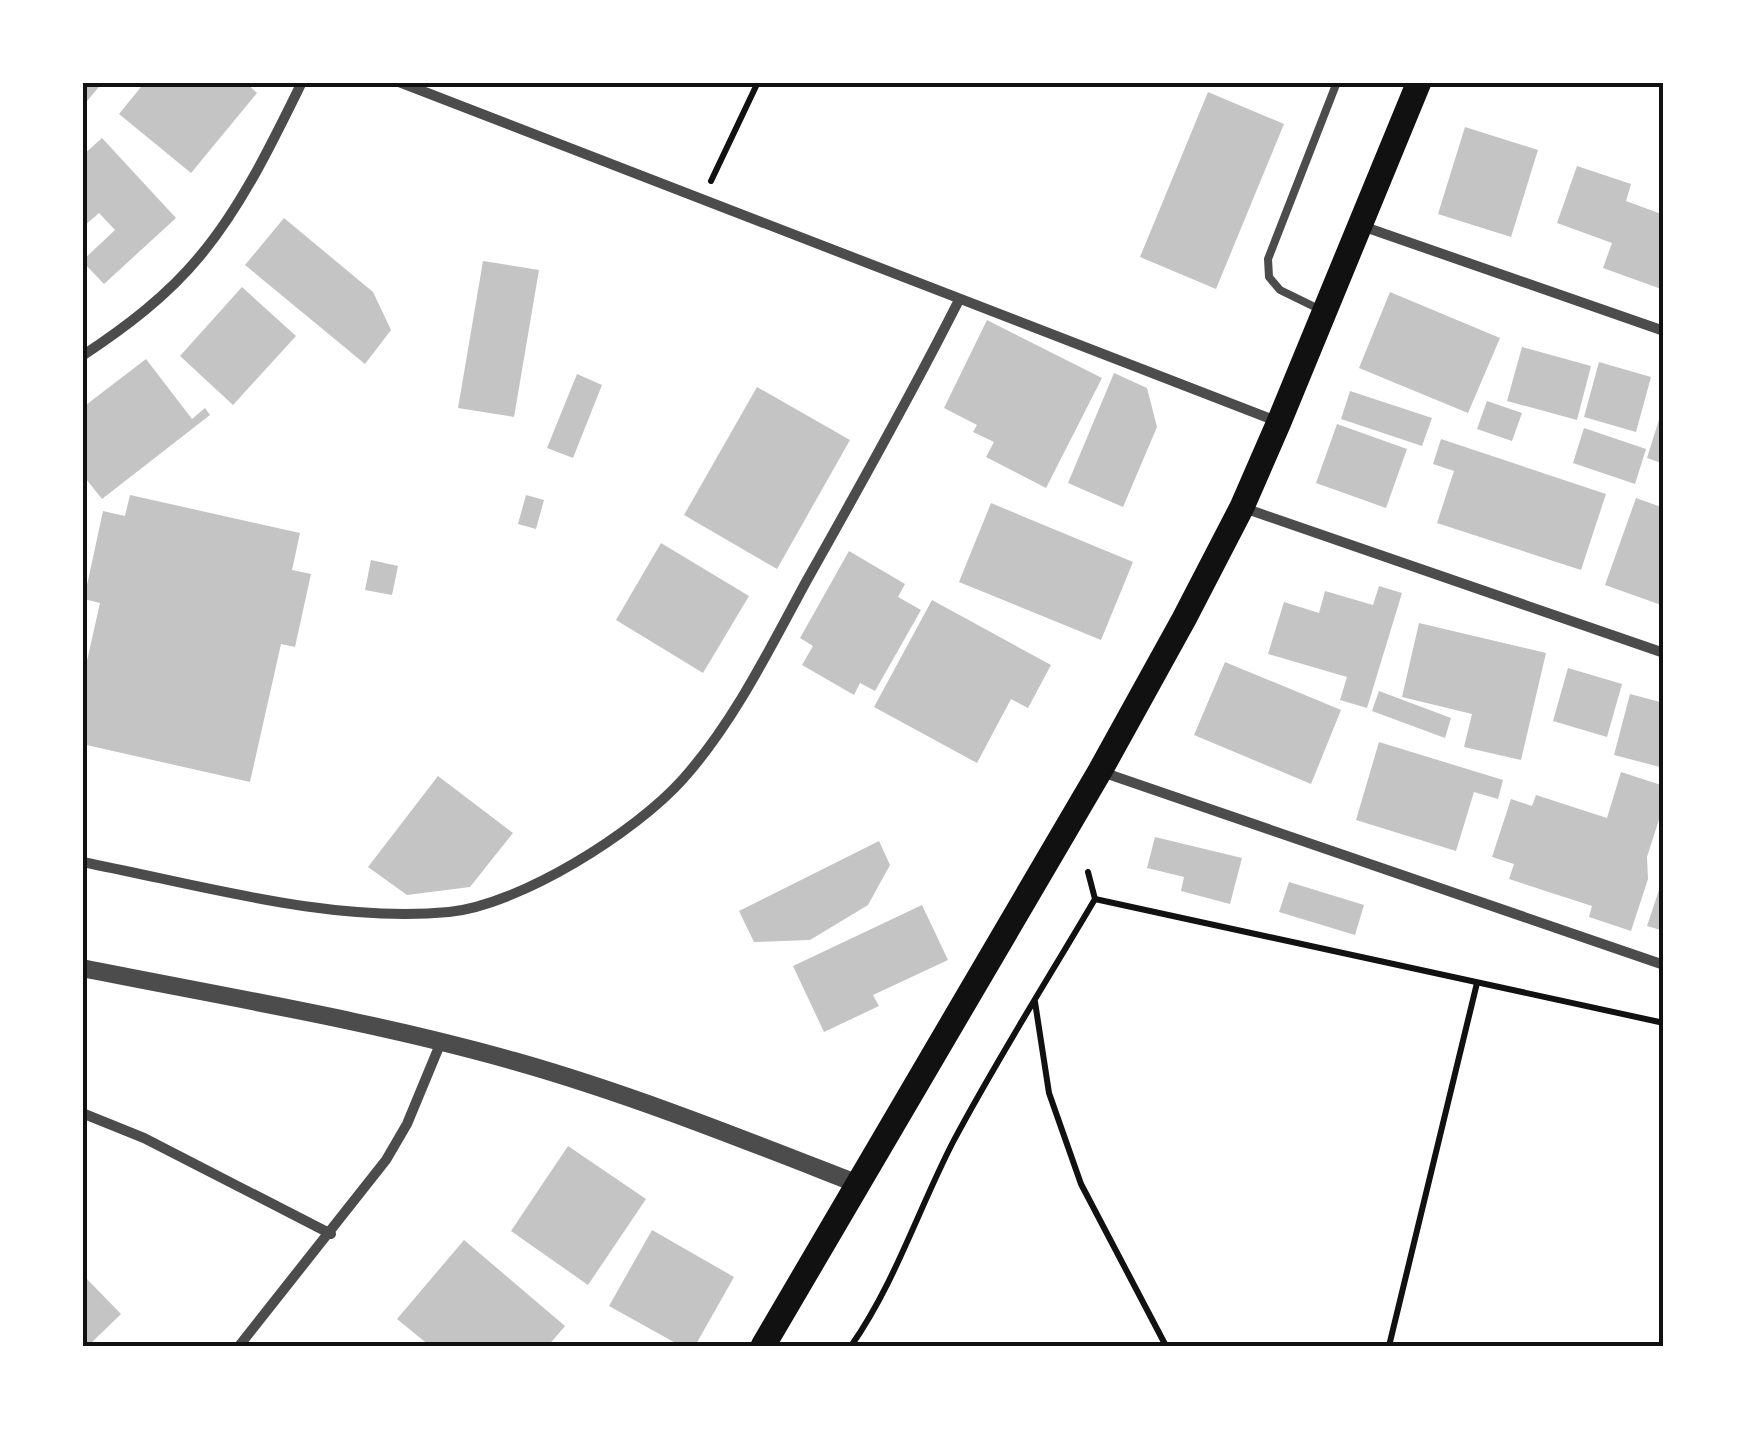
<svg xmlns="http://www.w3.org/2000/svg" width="1746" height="1429" viewBox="0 0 1746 1429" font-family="Montserrat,sans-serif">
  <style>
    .building { fill: #c4c4c4 }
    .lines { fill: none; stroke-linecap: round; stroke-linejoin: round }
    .path { stroke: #111; stroke-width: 6 }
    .service { stroke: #4c4c4c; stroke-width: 8 }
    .minor { stroke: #4c4c4c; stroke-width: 10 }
    .tertiary { stroke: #4c4c4c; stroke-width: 18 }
    .primary { stroke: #111; stroke-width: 25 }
    .neatline { fill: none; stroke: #111; stroke-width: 4 }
  </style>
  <rect width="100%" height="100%" fill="#fff"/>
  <g class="building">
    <polygon points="82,82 103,82 82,107"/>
    <polygon points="145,82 245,82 257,93 191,173 119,114"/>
    <polygon points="1208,92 1284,124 1216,289 1140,257"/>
    <polygon points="1465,127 1538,150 1511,237 1438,214"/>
    <polygon points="102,138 176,218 104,284 82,261 115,230 99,213 82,228 82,156"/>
    <polygon points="1577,166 1631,184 1626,201 1664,215 1664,290 1603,268 1612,243 1557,223"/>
    <polygon points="284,218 373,292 391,330 365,364 245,265"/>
    <polygon points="483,261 539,270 514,417 458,408"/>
    <polygon points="242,287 296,336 233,405 180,356"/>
    <polygon points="1390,292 1500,338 1468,413 1359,368"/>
    <polygon points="987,320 1102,378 1046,488 986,457 994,442 973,432 977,425 944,408"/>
    <polygon points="1522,347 1591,366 1577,420 1507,401"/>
    <polygon points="146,359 192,419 205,408 210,415 102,499 82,474 82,408"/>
    <polygon points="1599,362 1651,377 1636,432 1584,417"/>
    <polygon points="1114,373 1147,388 1157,427 1123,507 1068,483"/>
    <polygon points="577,374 602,385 573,458 547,448"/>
    <polygon points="757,387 850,440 777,569 684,515"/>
    <polygon points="1350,391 1432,418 1422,446 1341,419"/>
    <polygon points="1487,401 1522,413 1512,441 1477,429"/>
    <polygon points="1663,407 1664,407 1664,464 1647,458"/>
    <polygon points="1337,424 1407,449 1386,508 1316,483"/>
    <polygon points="1584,428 1646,449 1635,484 1573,463"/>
    <polygon points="1441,439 1606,494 1581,570 1437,523 1454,471 1433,464"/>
    <polygon points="130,495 300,533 292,570 311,574 295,647 281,644 250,782 82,744 82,683 100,603 84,599 103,511 125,516"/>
    <polygon points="526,495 544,500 536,529 518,524"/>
    <polygon points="1636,498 1664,508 1664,606 1605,585"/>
    <polygon points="991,503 1133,562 1101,640 959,582"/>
    <polygon points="661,543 749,596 703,673 616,620"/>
    <polygon points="849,551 905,584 898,597 921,610 875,691 860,683 854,695 802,665 813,646 800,638"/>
    <polygon points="371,560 398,566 392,595 365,590"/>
    <polygon points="1379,586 1402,593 1367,708 1340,700 1347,677 1268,654 1284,602 1319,613 1325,591 1373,605"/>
    <polygon points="932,600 1051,665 1028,708 1011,699 977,763 874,707"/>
    <polygon points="1419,623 1546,653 1521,760 1464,747 1472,714 1402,697"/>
    <polygon points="1225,662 1341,710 1311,784 1194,735"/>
    <polygon points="1568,668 1622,684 1607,737 1553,721"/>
    <polygon points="1379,691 1451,718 1445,738 1372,711"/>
    <polygon points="1630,694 1664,703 1664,768 1614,755"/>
    <polygon points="1379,742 1503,780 1498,799 1474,792 1456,851 1356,820"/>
    <polygon points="1621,772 1664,786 1664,804 1647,857 1648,879 1631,931 1589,917 1592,906 1509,879 1514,864 1492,857 1511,799 1532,806 1536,795 1607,818"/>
    <polygon points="438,776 513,833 470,887 407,895 368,867"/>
    <polygon points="1155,837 1242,858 1230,904 1181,891 1184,877 1147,868"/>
    <polygon points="879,841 890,865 868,905 810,940 754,942 739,911"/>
    <polygon points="1663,878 1664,878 1664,931 1647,926"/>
    <polygon points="1289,882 1364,905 1355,935 1279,912"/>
    <polygon points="922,905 948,960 873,995 879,1006 824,1032 793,966"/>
    <polygon points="568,1146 646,1199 588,1285 511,1231"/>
    <polygon points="652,1230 734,1277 695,1346 681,1346 609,1306"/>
    <polygon points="464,1240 565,1326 548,1346 430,1346 397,1319"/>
    <polygon points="82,1274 121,1314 88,1346 82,1346"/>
  </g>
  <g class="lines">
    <g class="path">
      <polyline points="711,181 758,82"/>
      <polyline points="1095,899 1664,1023"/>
      <polyline points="1035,1002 1049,1093 1081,1184 1166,1346"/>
      <path d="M851,1346C895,1283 918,1210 953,1142C997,1059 1048,979 1095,899L1088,872"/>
      <polyline points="1389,1346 1477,983"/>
    </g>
    <polyline class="service" points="1321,310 1280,290 1269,277 1268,259 1337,82"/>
    <g class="minor">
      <polyline points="399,82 1279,422"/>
      <polyline points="1362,226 1664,331"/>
      <path d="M82,356C126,327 167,296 200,256C242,206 273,141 302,82"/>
      <polyline points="1244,508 1664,653"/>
      <polyline points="1102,772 1664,965"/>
      <path d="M82,862C201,885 328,923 449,912C520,905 636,832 683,779C734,722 770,648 807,580C859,488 911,395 959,300"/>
      <polyline points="82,1113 144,1138 331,1234"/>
      <polyline points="239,1346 386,1160 407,1124 441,1042"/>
    </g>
    <path class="tertiary" d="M82,968C226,997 373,1021 514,1061C631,1094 745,1140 858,1184"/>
    <polyline class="primary" points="763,1346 1100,771 1184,619 1242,507 1279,422 1419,82"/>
  </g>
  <rect width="1746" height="1429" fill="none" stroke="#ffffff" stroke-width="170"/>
  <rect x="85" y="85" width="1576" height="1259" class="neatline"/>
</svg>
